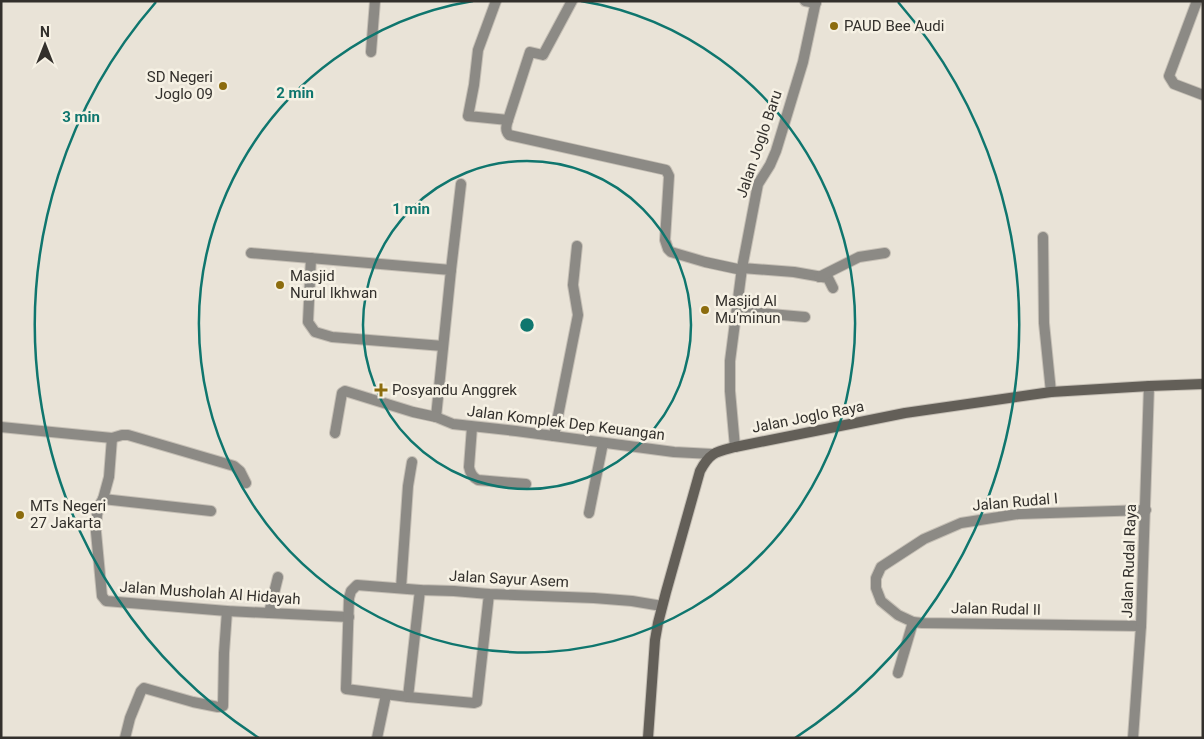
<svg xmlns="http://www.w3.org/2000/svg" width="1204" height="739" viewBox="0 0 1204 739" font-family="Roboto,sans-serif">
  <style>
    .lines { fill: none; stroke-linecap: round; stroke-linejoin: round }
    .minor-casing { stroke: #c5bfb5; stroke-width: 12 }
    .tertiary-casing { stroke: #c5bfb5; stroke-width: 12 }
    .secondary-casing { stroke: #c5bfb5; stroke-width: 12 }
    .minor { stroke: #8c8a85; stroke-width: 10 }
    .tertiary { stroke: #8c8a85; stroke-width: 10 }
    .secondary { stroke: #635f58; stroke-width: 10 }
    .ring { fill: none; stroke: #0f766e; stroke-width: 2.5 }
    .poi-dot { fill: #8c6c0e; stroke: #f6f1e4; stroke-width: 2 }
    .labels { text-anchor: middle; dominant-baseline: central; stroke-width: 5; stroke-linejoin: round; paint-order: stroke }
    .poi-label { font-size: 15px; fill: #33302c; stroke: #f6f1e4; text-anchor: start }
    .street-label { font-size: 15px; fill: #33302c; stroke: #f6f1e4 }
    .centre { fill: #0f766e; stroke: #f6f1e4; stroke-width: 2.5 }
    .ring-label { font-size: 15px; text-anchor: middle; font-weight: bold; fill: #0f766e; stroke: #f6f1e4; stroke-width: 5; stroke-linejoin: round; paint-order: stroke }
  </style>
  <rect width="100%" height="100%" fill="#e9e3d7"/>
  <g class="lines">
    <g class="minor-casing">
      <g id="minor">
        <polyline points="496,1 478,50 474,85 468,116 508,120"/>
        <path d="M572,1L543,55L530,52L508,120C506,126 505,130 509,135L666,170L669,176L665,240L668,249L671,252L705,262L742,270"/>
        <polyline points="805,1 816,3"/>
        <polyline points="1197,1 1169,76 1174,84 1203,95"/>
        <polyline points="371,52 375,1"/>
        <polyline points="1043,237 1044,323 1051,392"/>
        <polyline points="251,253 451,270 436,417"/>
        <polyline points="311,258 308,322 315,332 332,337 443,346"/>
        <polyline points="742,268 794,272 828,278 833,288"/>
        <polyline points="451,270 461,184"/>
        <polyline points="819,277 859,257 885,253"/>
        <polyline points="737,311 805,317"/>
        <polyline points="1,427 112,438 122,435 128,435 234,466 240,471 246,483"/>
        <path d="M472,427L469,467C470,473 472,477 478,480L526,484"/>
        <polyline points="335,433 342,393 345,391 413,412 436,417 453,424 516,431 674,452 712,454"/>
        <polyline points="554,436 578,315 573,285 577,246"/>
        <polyline points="112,438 109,477 103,499 100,504 97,515 96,532 102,596 106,601 227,611 349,617"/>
        <polyline points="103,499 211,511"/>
        <polyline points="589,513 603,443"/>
        <polyline points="401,588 408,486 412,462"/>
        <polyline points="489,594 477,702 474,703 408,697 346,689 349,598 351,591 357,585 420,590 454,591 489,594 594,598 632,601 662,606"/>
        <polyline points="269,613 278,577"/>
        <polyline points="1141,626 922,623 913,622 898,615 881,601 876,588 876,578 881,567 924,539 961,523 1018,514 1146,510"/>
        <polyline points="898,673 913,622"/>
        <polyline points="408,697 420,590"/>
        <polyline points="125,738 130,718 141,691 144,688 193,702 218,707 223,706 224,653 227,611"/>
        <polyline points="377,738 386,695"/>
        <polyline points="1133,738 1141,626 1149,386"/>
      </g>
    </g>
    <g class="tertiary-casing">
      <polyline id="tertiary" points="735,447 730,391 730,361 742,268 758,184 770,165 776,151 803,62 816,1"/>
    </g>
    <g class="secondary-casing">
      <path id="secondary" d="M648,738L655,640L658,623L666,592L700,471C710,452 716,452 735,447L905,413L1051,392L1149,386L1203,384"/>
    </g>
    <use href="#minor" class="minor"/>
    <use href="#tertiary" class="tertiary"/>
    <use href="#secondary" class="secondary"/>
  </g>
  <g class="ring">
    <circle cx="527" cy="325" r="164"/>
    <path d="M581 1A328 328 0 1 1 473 1"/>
    <path d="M259 738A492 492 0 0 1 156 2M898 2A492 492 0 0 1 795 738"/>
  </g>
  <g class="poi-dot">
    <circle cx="834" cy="26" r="5"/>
    <circle cx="223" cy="86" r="5"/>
    <circle cx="280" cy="285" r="5"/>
    <circle cx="705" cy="310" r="5"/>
    <path d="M378.5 382.5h5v5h5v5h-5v5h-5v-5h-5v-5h5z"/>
    <circle cx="20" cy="515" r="5"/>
  </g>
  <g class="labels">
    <g class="poi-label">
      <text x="844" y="26">PAUD Bee Audi</text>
      <text x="213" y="77" text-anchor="end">SD Negeri<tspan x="213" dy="17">Joglo 09</tspan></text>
      <text x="290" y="276">Masjid<tspan x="290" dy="17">Nurul Ikhwan</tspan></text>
      <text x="715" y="301">Masjid Al<tspan x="715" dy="17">Mu'minun</tspan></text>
      <text x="392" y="390">Posyandu Anggrek</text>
      <text x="30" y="506">MTs Negeri<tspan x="30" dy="17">27 Jakarta</tspan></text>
    </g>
    <g class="street-label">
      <text transform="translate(759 144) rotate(-71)">Jalan Joglo Baru</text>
      <text transform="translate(808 417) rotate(-11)">Jalan Joglo Raya</text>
      <text transform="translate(566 423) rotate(7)">Jalan Komplek Dep Keuangan</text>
      <text transform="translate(1015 502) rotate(-5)">Jalan Rudal I</text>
      <text transform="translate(1129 561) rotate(-88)">Jalan Rudal Raya</text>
      <text transform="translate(509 579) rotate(3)">Jalan Sayur Asem</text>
      <text transform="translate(210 593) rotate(4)">Jalan Musholah Al Hidayah</text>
      <text transform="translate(996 609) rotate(1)">Jalan Rudal II</text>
    </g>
  </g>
  <circle cx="527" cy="325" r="8" class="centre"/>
  <g class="ring-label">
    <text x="295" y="98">2 min</text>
    <text x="81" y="122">3 min</text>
    <text x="411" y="214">1 min</text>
  </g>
  <rect width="1204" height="739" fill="none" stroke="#33302c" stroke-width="5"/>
  <g transform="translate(45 45)" stroke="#f6f1e4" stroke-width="4" paint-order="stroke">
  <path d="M0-4L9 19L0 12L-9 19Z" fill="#33302c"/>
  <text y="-8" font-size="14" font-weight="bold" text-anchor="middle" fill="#33302c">N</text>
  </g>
</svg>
